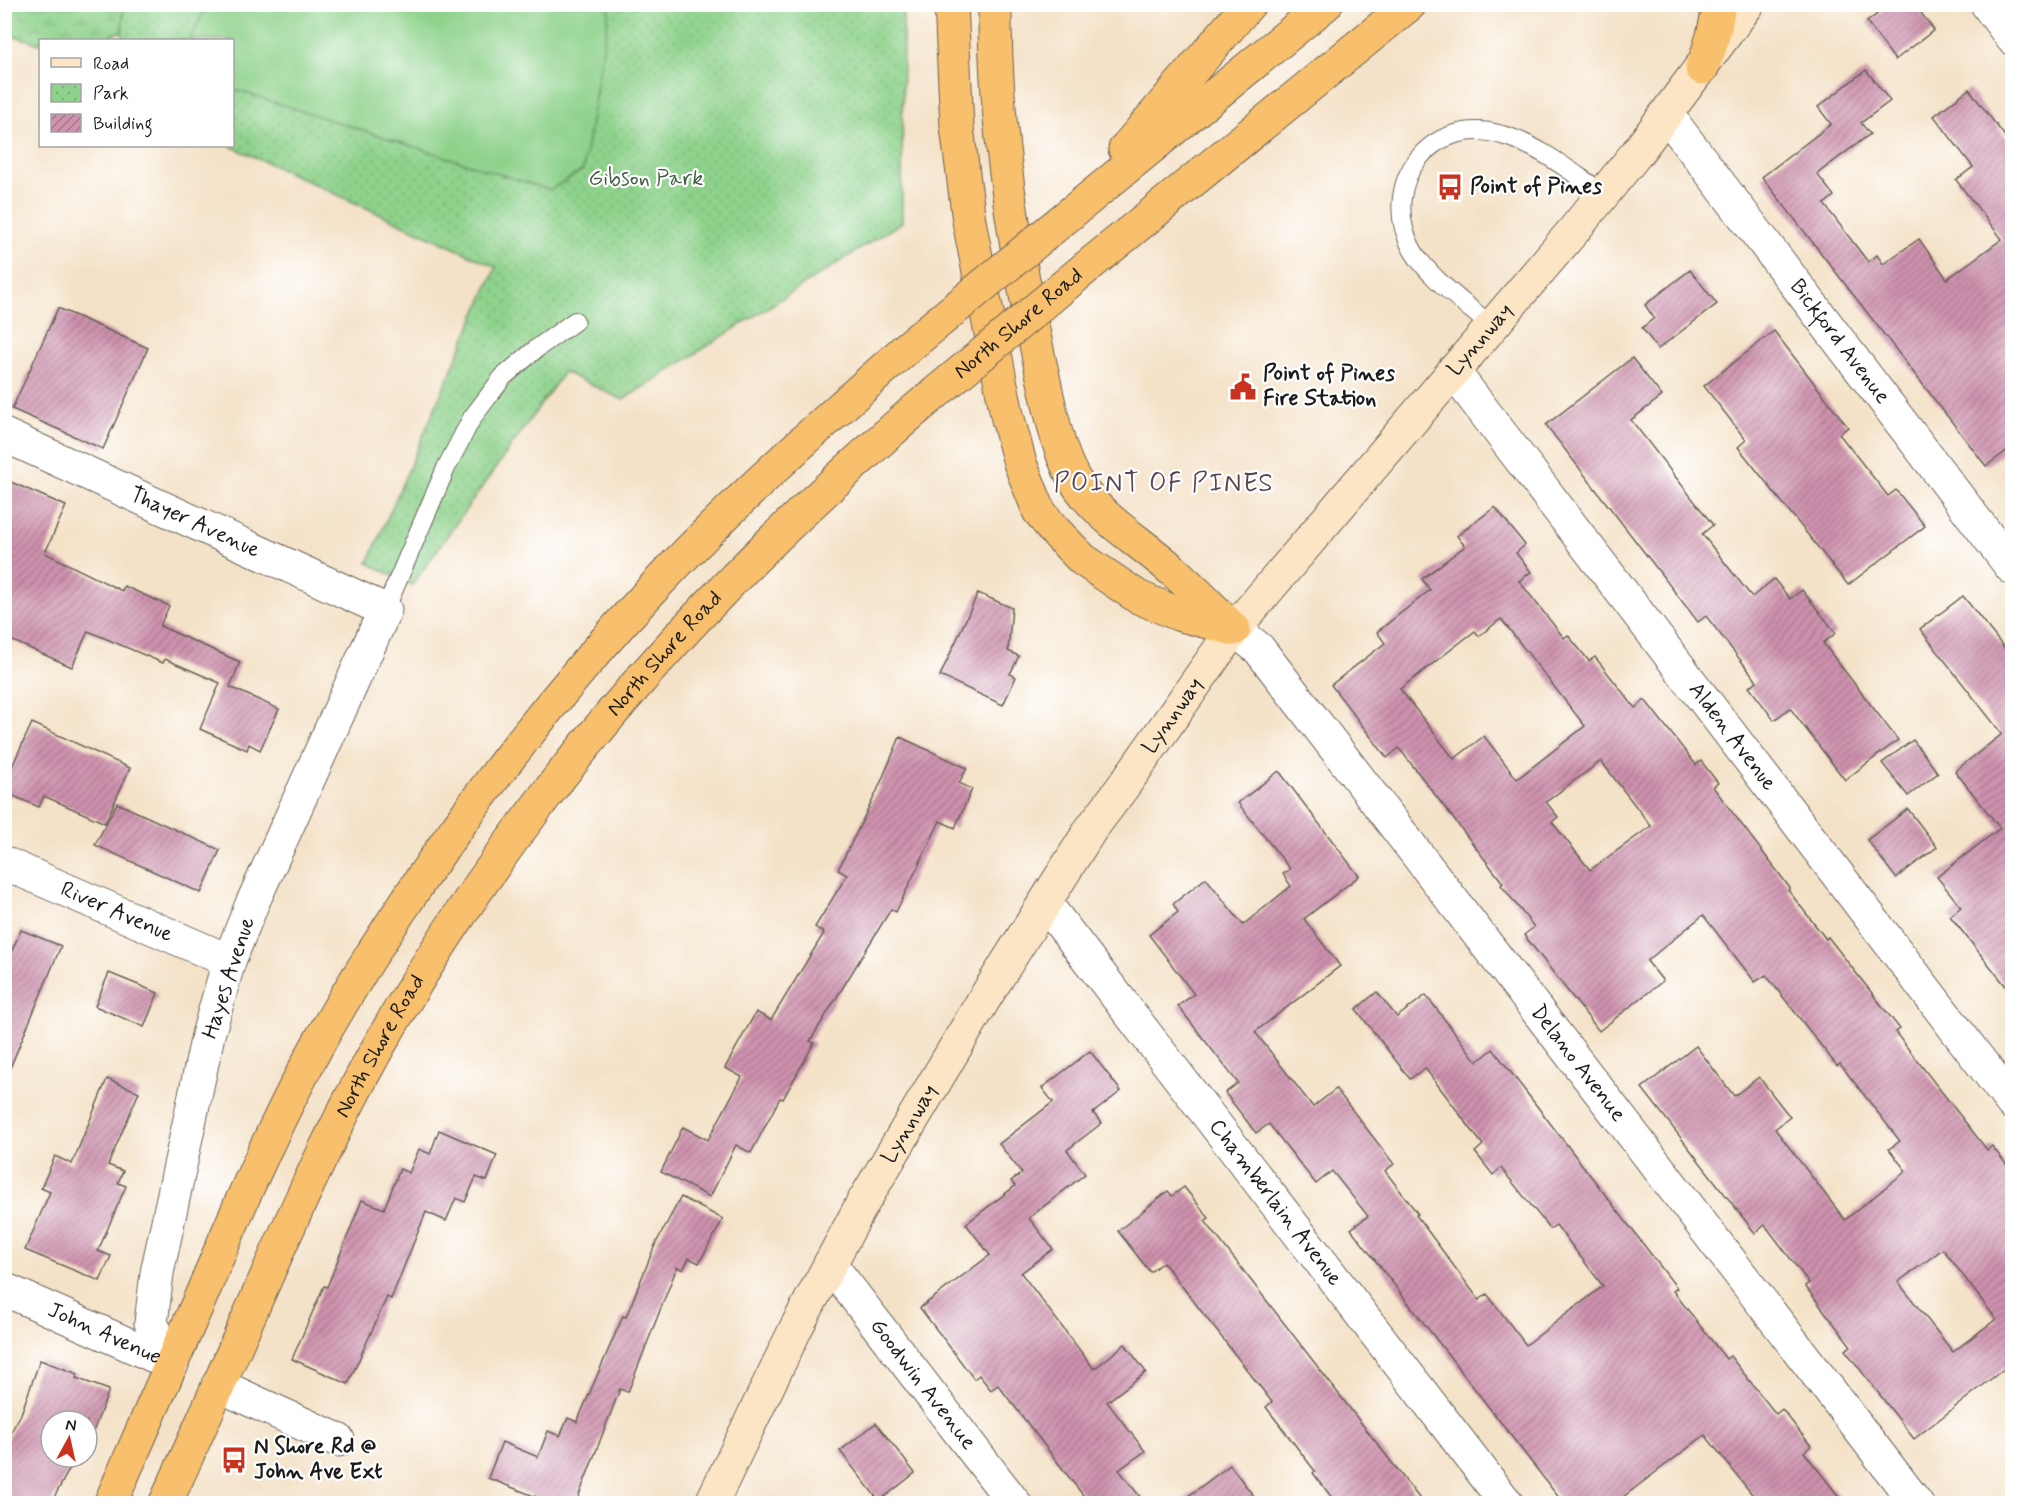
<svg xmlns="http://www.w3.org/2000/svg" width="2017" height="1508" viewBox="0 0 2017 1508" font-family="Mynerve,sans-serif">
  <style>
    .wetland { fill: url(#wetland-marsh); stroke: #557754; stroke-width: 1.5 }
    .park { fill: url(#park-dots); stroke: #557754; stroke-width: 1.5 }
    .pitch { fill: #8ed28b; stroke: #557754; stroke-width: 1.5 }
    .building { fill: url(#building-hatch); fill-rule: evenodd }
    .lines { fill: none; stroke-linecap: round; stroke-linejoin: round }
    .service-casing { stroke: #686158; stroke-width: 20 }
    .minor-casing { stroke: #686158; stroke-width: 35 }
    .secondary-casing { stroke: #686158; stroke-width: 35 }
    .trunk-casing { stroke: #686158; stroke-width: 35 }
    .service { stroke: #fff; stroke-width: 18 }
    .minor { stroke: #fff; stroke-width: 33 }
    .secondary { stroke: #fce5c4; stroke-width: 33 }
    .trunk { stroke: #f8bf6c; stroke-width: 33 }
    .trunk-bridge-casing { stroke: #686158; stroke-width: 35; stroke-linecap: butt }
    .trunk-bridge { stroke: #f8bf6c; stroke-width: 33 }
    .labels { text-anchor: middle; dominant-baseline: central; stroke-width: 4.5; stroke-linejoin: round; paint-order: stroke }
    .park-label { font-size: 22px; fill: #445c43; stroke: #fff }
    .poi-label { font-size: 22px; font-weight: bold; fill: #1c1c1c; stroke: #fff; text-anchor: start }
    .street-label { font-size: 22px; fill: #1c1c1c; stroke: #fff }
    .quarter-label { font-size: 26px; letter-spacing: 1.5px; fill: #5a454f; stroke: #fff }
  </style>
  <defs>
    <pattern id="wetland-marsh" width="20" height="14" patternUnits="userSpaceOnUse" patternTransform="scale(1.5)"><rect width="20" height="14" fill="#8ed28b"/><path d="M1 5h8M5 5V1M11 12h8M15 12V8" fill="none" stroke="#7ab477"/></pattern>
    <pattern id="park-dots" width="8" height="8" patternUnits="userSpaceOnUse" patternTransform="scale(1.5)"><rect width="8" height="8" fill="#8ed28b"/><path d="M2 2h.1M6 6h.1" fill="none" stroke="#7ab477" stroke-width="1.8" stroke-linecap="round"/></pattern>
    <pattern id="building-hatch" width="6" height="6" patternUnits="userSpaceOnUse" patternTransform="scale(1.5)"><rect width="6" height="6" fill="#ce92ad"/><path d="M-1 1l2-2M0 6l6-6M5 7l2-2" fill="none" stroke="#a6768c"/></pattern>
  </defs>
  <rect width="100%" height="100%" fill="#fff"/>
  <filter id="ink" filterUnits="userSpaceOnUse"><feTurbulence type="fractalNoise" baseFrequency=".0167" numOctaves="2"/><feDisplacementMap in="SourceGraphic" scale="12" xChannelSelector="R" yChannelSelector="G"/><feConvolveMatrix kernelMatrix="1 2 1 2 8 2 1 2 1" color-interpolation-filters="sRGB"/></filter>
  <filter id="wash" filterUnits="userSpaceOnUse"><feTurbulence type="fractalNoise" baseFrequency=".008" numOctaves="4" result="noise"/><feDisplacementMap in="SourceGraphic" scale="24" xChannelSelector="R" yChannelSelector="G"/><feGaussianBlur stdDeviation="1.35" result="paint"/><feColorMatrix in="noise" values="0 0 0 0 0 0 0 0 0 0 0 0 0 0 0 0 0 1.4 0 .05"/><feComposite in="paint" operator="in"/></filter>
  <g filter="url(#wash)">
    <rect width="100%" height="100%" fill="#f4e2c8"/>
    <path class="wetland" d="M4,5H124L122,31L100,40H40V44C27,41 19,34 5,38Z"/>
    <polygon class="park" points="124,4 903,5 902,222 623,400 564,372 412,585 368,563 496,267 230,146 232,146 232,40 123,40 122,31"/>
    <polygon class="pitch" points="207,5 610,5 583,170 550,190 233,89 232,40 190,40"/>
    <g id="blocks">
      <g class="building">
        <polygon points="1890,4 1914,4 1934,30 1895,60 1867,22"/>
        <polygon points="1866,70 1890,101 1861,123 1870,134 1817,174 1834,196 1824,204 1868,262 1877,255 1883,264 1919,239 1947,279 2002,239 1956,180 1973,167 1934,116 1969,89 2013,147 2013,446 1986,466 1762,177 1831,124 1818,107"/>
        <polygon points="1690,270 1717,304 1658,349 1642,328 1654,318 1645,305"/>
        <polygon points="58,308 148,348 103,449 12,409"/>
        <polygon points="1774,331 1848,427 1839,434 1888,496 1896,490 1925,526 1848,585 1738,447 1746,440 1704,386"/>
        <polygon points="1632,358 1662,396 1631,420 1713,525 1702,534 1752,597 1774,579 1790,599 1802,590 1836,633 1823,643 1898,740 1845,780 1790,708 1774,720 1749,687 1757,681 1706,616 1698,622 1546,425"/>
        <polygon points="4,479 66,506 45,553 122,591 124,586 169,606 160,626 240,662 230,687 279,709 260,750 249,744 247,750 200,729 220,683 165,659 163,663 88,631 72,667 4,637"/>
        <path d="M1495,507L1525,545L1516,553L1531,572L1519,581L1564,638L1568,635L1589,661L1595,657L1635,708L1645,700L1696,765L1701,761L1718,783L1713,787L1790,888L1788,890L1826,939L1828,937L1900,1029L1895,1032L1987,1150L1992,1146L2013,1173V1362L1914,1439L1845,1350L1851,1346L1805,1286L1809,1283L1765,1225L1755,1233L1642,1088L1696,1046L1734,1096L1759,1077L1790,1117L1775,1129L1845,1220L1906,1171L1889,1149L1900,1141L1840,1064L1837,1066L1766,975L1755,982L1703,915L1647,961L1663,981L1599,1031L1524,935L1534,927L1501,885L1503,883L1399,748L1387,758L1331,685L1385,643L1377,632L1430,590L1422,579L1465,546L1457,536ZM1501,619L1585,726L1517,779L1484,736L1454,759L1400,689L1475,631L1479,636ZM1601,761L1651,826L1590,870L1552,822L1558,817L1546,802ZM1943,1249L1996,1319L1953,1352L1898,1282Z"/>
        <polygon points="978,593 1012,608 1008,651 1019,656 1010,674 1016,677 1003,705 940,676"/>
        <polygon points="1963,596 2013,659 2013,995 1950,916 1961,907 1937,877 2000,828 1955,771 2002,734 1920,629"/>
        <polygon points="32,723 130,768 105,823 44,796 39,807 4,792 4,784"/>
        <polygon points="900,737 967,768 959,783 972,789 955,828 940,821 896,912 891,909 810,1041 814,1043 783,1099 780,1098 751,1153 736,1145 710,1197 661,1172 683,1127 708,1140 742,1077 725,1068 756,1012 771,1020 824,933 815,927 847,875 838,870 877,791"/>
        <polygon points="1913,740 1938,773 1908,796 1882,763"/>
        <polygon points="1279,771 1359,876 1304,919 1340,966 1255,1032 1313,1107 1336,1089 1394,1164 1385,1171 1418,1214 1416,1215 1479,1300 1487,1294 1526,1345 1603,1286 1556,1225 1550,1229 1501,1168 1493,1175 1475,1152 1483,1145 1425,1068 1410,1079 1356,1009 1377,992 1397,1017 1426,995 1477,1062 1493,1049 1677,1288 1673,1291 1726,1359 1730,1356 1776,1414 1782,1409 1811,1446 1804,1452 1844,1503 1759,1503 1705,1435 1615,1503 1563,1503 1351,1229 1368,1216 1332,1171 1316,1184 1269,1124 1256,1133 1225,1093 1238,1083 1178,1006 1194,994 1149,935 1178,912 1173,904 1206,878 1243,925 1291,886 1283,874 1290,869 1238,803"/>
        <polygon points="117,803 220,850 201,893 95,845"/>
        <polygon points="1908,809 1937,847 1896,878 1867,840"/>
        <polygon points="21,930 61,946 5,1080 4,968"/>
        <polygon points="109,973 158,993 144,1027 95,1006"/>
        <polygon points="1090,1051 1121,1091 1093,1113 1102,1123 1067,1150 1085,1174 1029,1218 1053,1249 1021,1273 1094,1369 1125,1344 1146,1372 1107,1402 1145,1451 1119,1470 1145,1503 1089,1503 998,1385 991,1390 979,1375 974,1379 920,1308 990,1255 966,1224 1015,1186 1011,1181 1022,1173 999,1144 1053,1102 1042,1088"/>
        <polygon points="107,1079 139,1092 108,1165 123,1171 118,1183 126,1186 98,1251 111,1256 100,1281 25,1250 50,1192 41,1188 55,1156 72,1164"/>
        <polygon points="439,1130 497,1155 487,1181 476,1177 465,1202 456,1198 446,1221 426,1212 391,1299 387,1297 348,1384 292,1359 324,1286 327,1287 362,1200 384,1209 400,1169 409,1173 419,1149 430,1154"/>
        <polygon points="1184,1187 1209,1218 1205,1221 1423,1503 1336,1503 1313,1473 1315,1471 1266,1407 1272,1402 1163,1262 1150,1272 1118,1231 1168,1191 1172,1196"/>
        <polygon points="681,1197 723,1219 699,1263 689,1258 683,1270 677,1267 628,1392 620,1389 576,1503 552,1503 488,1478 502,1442 538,1457 548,1431 560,1436 568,1418 577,1422 623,1316 626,1317 655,1245"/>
        <polygon points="40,1360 78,1374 76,1378 109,1390 93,1432 90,1431 87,1436 87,1421 51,1421 51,1457 76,1457 51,1503 4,1503 4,1445 21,1414"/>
        <polygon points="876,1423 915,1473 879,1501 840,1451"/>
        <polygon points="1230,1465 1259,1503 1179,1503"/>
      </g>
    </g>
  </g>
  <g filter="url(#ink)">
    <use href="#blocks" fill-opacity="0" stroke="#686158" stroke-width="1.5"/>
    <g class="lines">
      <g class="service-casing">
        <g id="service">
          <path d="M1491,326C1467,305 1425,275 1411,247C1379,183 1431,114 1502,135C1539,145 1572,173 1604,194"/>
          <polyline points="385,610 446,468 472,418 503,377 536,349 575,321"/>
        </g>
      </g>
      <g class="minor-casing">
        <g id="minor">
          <polyline points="1987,4 2012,38"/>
          <path id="s1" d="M1667,115L2012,568"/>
          <path id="s2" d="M1453,371L2012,1103"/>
          <path id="s3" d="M4,435L385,610L252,904L229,961L208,1035L157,1273L151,1323L172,1364"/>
          <path id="s4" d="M1234,629L1259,649L1917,1504"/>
          <path id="s5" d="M4,863L229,961"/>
          <path id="s6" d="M1045,903L1507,1504"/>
          <path id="s7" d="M830,1264L1015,1504"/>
          <path id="s8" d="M4,1289L172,1364"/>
          <polyline points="218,1385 338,1440"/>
        </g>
      </g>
      <g class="secondary-casing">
        <g id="secondary">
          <path id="s9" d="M711,1504L796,1328L861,1206L986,996L1091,829L1122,788L1234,629L1574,230L1636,154L1748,4"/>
        </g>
      </g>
      <g class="trunk-casing">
        <g id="trunk">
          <polyline points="951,4 957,127 969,221 1007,415 1020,463 1039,511 1053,529 1082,559 1138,597 1178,614 1234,629"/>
          <path d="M995,4C994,126 1015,249 1041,368C1050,405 1057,457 1080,488C1105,522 1141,542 1171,569C1192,587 1211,607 1230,626"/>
          <path d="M1702,68C1711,47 1716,28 1719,4"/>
          <polyline points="1125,149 1249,4"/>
          <polyline points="1071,213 1326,4"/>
          <polyline points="1088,266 1410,4"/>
          <path d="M110,1504C141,1434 172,1364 202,1294C235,1215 269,1136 309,1061C335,1012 364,966 394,920C472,800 560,687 658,583C736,500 822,424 907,348"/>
          <path id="s10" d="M165,1504C236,1353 295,1197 376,1051C469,885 595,721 728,585C788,523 851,466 915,410"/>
        </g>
      </g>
      <use href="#service" class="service"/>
      <use href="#minor" class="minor"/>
      <use href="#secondary" class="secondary"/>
      <use href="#trunk" class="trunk"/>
      <g class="trunk-bridge-casing">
        <g id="trunk-bridge">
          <polyline points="907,348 1071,213"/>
          <path id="s11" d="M915,410L1088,266"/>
        </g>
      </g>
      <use href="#trunk-bridge" class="trunk-bridge"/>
    </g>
  </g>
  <defs>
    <g id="bus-bare" transform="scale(2.07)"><path d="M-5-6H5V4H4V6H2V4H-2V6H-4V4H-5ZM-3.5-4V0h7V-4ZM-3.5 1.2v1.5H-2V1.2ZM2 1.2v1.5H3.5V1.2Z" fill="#c8321e" stroke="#fff" stroke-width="2.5" paint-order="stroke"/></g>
    <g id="civic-bare" transform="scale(2.07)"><path d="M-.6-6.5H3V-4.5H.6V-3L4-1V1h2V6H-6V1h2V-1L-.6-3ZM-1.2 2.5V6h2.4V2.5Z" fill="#c8321e" stroke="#fff" stroke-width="2.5" paint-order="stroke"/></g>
  </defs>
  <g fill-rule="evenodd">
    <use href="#bus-bare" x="1450" y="187"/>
    <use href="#civic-bare" x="1243" y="387"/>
    <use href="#bus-bare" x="234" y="1460"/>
  </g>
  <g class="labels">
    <g class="park-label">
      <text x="646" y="179">Gibson Park</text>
    </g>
    <g class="poi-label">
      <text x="1470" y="187">Point of Pines</text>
      <text x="1263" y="374">Point of Pines<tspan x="1263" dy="25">Fire Station</tspan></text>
      <text x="254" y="1447">N Shore Rd @<tspan x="254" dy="25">John Ave Ext</tspan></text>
    </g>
    <g class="street-label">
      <text stroke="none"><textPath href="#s11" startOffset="135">North Shore Road</textPath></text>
      <text stroke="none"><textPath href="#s9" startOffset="1401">Lynnway</textPath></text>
      <text stroke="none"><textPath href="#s1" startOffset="285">Bickford Avenue</textPath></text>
      <text stroke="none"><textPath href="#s3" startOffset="210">Thayer Avenue</textPath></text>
      <text stroke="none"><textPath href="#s10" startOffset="992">North Shore Road</textPath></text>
      <text stroke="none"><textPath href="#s9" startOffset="915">Lynnway</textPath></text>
      <text stroke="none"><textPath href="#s2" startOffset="460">Alden Avenue</textPath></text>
      <text stroke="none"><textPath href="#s5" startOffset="123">River Avenue</textPath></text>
      <text transform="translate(229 978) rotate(-72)">Hayes Avenue</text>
      <text stroke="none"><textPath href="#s10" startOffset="506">North Shore Road</textPath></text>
      <text stroke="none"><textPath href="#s4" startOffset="555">Delano Avenue</textPath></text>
      <text stroke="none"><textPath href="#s9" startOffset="429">Lynnway</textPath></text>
      <text stroke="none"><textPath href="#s6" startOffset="378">Chamberlain Avenue</textPath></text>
      <text stroke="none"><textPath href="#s8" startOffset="110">John Avenue</textPath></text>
      <text stroke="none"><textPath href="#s7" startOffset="152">Goodwin Avenue</textPath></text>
    </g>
    <g class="quarter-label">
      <text x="1164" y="484">POINT OF PINES</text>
    </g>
  </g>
  <rect width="2017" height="1508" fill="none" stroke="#fff" stroke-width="24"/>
  <rect x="39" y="39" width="195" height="108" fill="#ffffff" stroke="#a4a4a4" stroke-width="1.5"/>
  <rect x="51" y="58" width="30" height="9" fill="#fce5c4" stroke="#a4a4a4" stroke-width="1.5"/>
  <text x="93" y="69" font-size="18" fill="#1c1c1c">Road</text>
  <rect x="51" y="84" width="30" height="18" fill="url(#park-dots)" stroke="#a4a4a4" stroke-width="1.5"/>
  <text x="93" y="99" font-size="18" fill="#1c1c1c">Park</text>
  <rect x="51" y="114" width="30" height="18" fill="url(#building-hatch)" stroke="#a4a4a4" stroke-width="1.5"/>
  <text x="93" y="129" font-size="18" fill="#1c1c1c">Building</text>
  <g transform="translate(69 1439) rotate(8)"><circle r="28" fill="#ffffff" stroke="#a4a4a4" stroke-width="1.5"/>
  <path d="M0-4.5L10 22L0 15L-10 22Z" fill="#c8321e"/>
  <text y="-9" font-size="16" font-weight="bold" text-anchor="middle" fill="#1c1c1c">N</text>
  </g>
</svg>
